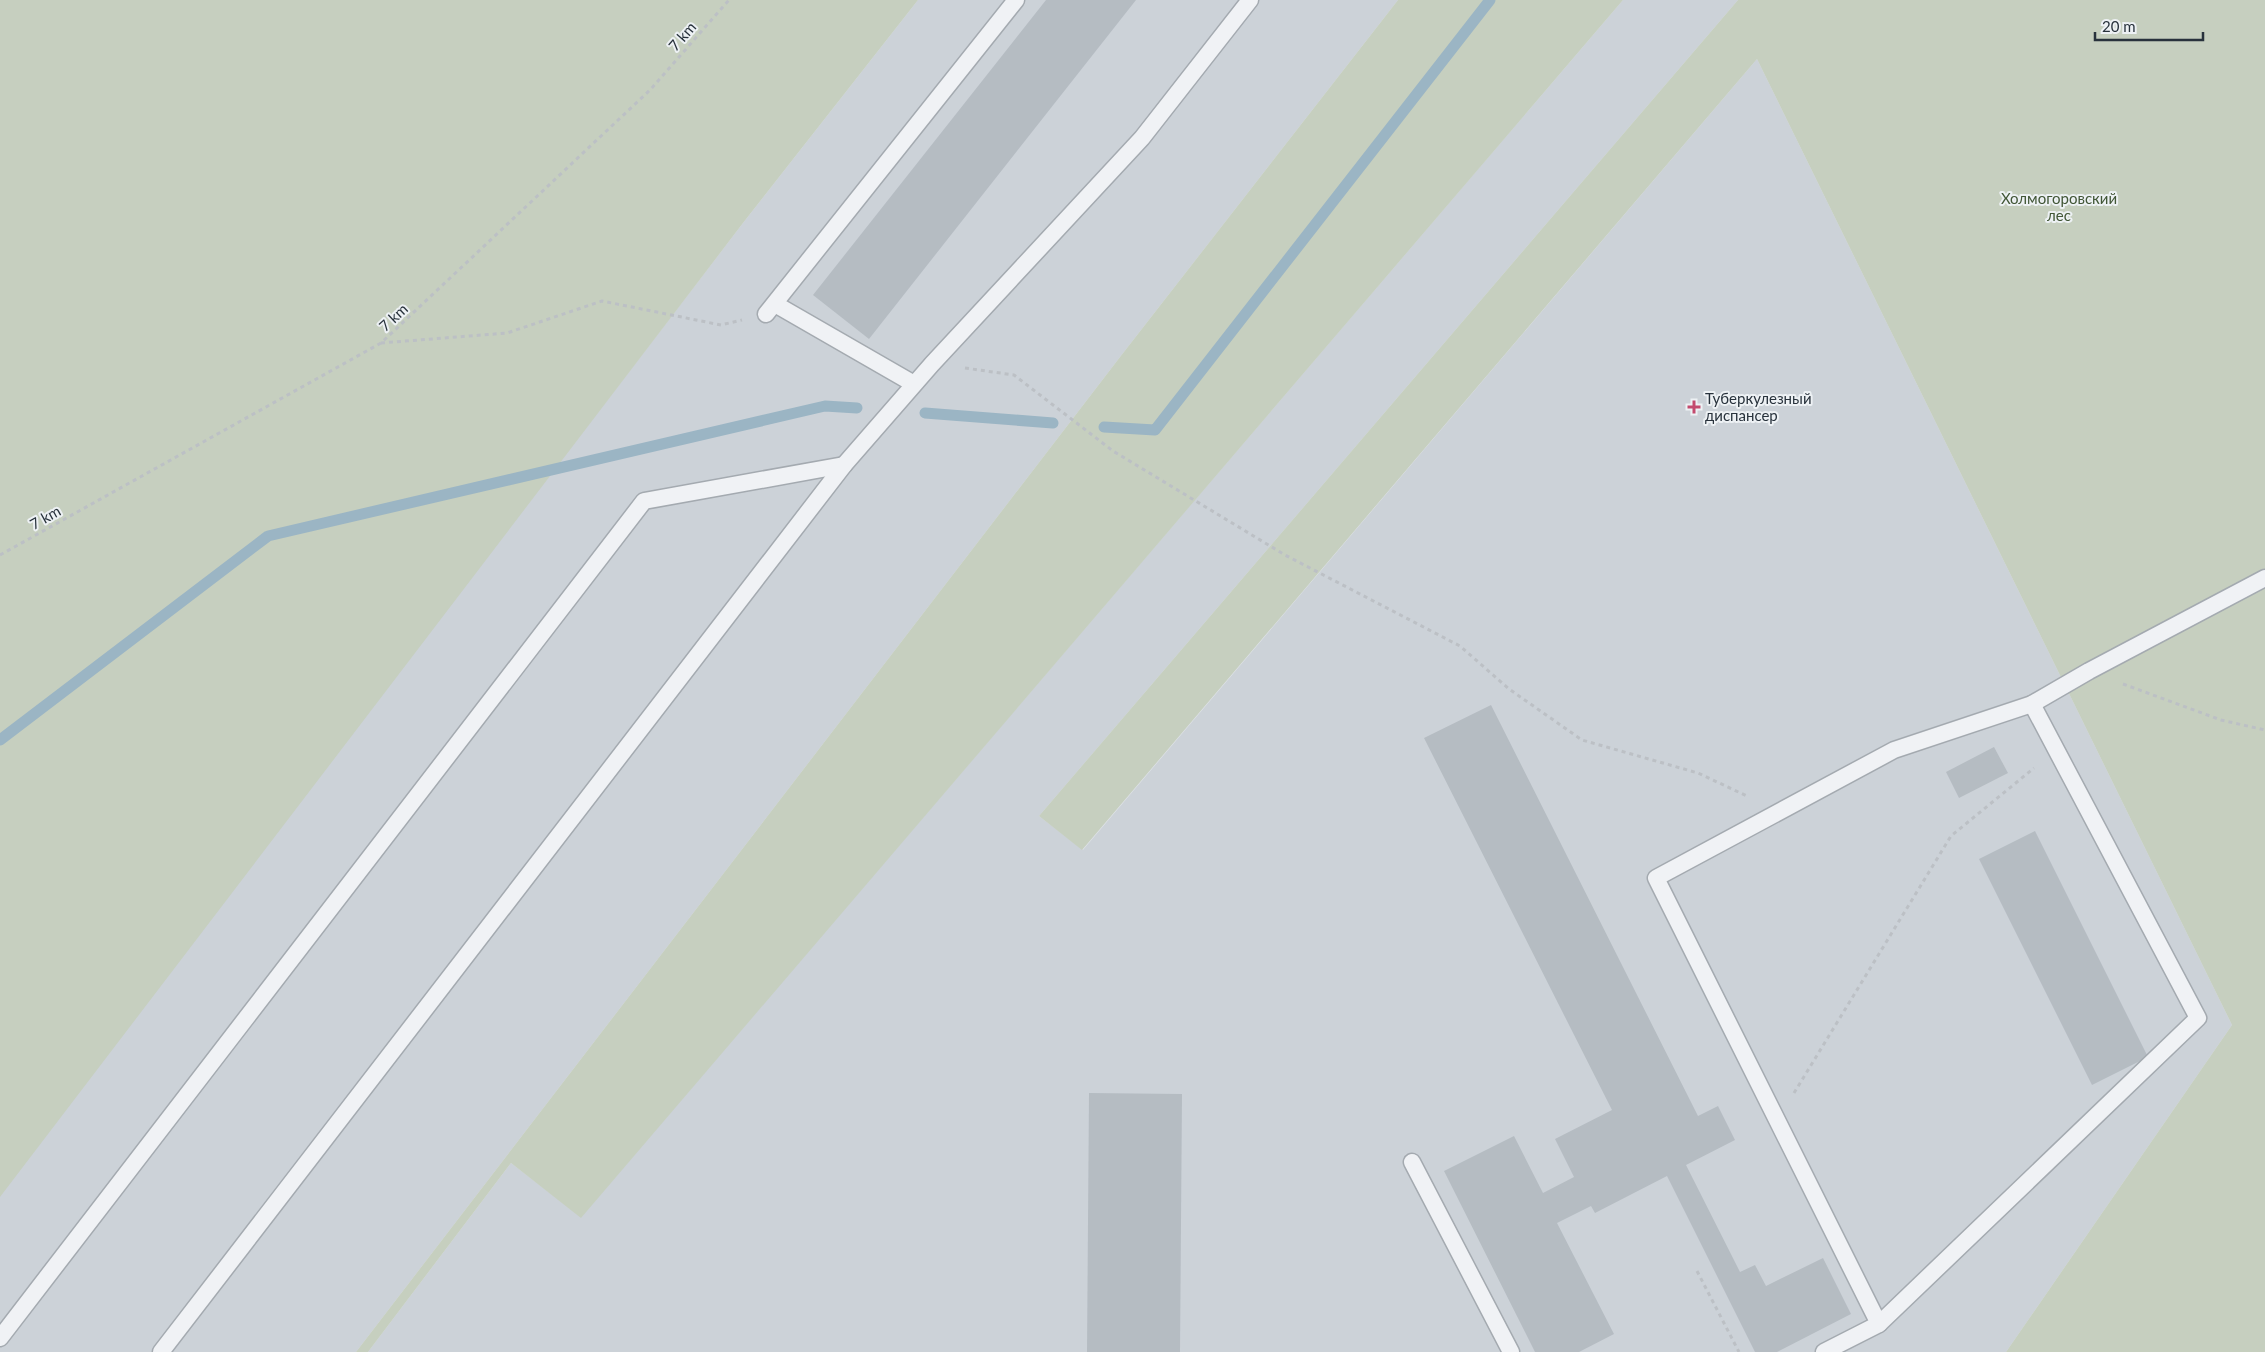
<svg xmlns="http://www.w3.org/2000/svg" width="2265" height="1352" viewBox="0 0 2265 1352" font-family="Lato,sans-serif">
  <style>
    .built { fill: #ccd2d8 }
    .green { fill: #c6cfbf }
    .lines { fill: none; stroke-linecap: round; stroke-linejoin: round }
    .stream { stroke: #9bb5c4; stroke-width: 11 }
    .building { fill: #b5bcc2 }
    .service-casing { stroke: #a4aab0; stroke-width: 19 }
    .path { stroke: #bcc0c5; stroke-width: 3; stroke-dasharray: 4 4; stroke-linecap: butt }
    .service { stroke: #f0f2f5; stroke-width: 16 }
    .poi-dot { fill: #c34a6e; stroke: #edf1f4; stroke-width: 2 }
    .labels { text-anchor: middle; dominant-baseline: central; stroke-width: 4; stroke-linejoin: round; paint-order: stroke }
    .street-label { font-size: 15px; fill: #28323c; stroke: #edf1f4 }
    .park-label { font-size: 15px; fill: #415636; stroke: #edf1f4 }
    .poi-label { font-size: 15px; fill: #28323c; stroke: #edf1f4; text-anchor: start }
  </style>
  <rect width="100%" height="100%" fill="#dee2e6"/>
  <g class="built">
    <polygon points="918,0 1398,0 1120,357 356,1352 0,1352 0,1192 743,223"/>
    <polygon points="1623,0 1738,0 1039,816 1083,850 1757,59 2232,1025 2006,1352 368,1352 511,1163 581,1217"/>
  </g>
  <g class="green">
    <polygon points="0,0 918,0 743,223 0,1197"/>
    <polygon points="1398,0 1623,0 581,1218 511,1163 368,1352 356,1352 1120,357"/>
    <polygon points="1738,0 2265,0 2265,1352 2006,1352 2232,1025 1757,59 1082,850 1039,816"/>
  </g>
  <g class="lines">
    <g class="stream">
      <polyline points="925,413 1053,423"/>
      <polyline points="1104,427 1155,430 1490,0"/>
      <polyline points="0,740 268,536 825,406 857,408"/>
    </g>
  </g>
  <g class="building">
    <polygon points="1046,0 1136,0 869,339 813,295"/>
    <polygon points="1491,705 1698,1116 1718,1106 1735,1140 1686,1165 1740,1272 1755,1265 1766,1286 1823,1258 1851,1314 1777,1352 1755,1352 1667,1176 1595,1213 1591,1206 1557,1223 1614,1334 1579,1352 1535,1352 1444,1171 1514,1136 1543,1193 1574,1177 1555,1139 1612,1110 1424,738"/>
    <polygon points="1994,747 2008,773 1959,798 1946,772"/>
    <polygon points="2035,831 2148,1057 2092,1085 1979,859"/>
    <polygon points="1089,1093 1182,1094 1180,1352 1087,1352"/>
  </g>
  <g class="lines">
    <g class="service-casing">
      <g id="service">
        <polyline points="775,304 914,384"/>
        <polyline points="766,314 1016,0"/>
        <polyline points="1412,1162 1511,1352"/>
        <polyline points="1879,1324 2198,1018 2032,704"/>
        <polyline points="0,1338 644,501 844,465"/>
        <polyline points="161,1352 844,465 932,364 1142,138 1250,0"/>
        <polyline points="1824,1352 1879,1324 1656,878 1894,750 2032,704 2089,671 2265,578"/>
      </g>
    </g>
    <g class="path">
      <polyline points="381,343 507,333 602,301 721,325 742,320"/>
      <polyline points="965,368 1014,375 1113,451 1285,555 1460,646 1509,689 1582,740 1698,773 1749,797"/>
      <polyline points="0,555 381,343 650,90 729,0"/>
      <polyline points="2123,684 2221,720 2265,730"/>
      <polyline points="1794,1093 1951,836 2034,768"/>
      <polyline points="1697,1271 1739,1352"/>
    </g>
    <use href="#service" class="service"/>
  </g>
  <path class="poi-dot" d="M1691.5 399.5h5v5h5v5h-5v5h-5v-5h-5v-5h5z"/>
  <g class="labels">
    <g class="street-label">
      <text transform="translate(682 36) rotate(-49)">7 km</text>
      <text transform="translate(393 317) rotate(-43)">7 km</text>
      <text transform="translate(45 517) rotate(-29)">7 km</text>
    </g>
    <g class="park-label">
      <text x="2059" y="198">Холмогоровский<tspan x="2059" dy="17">лес</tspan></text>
    </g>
    <g class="poi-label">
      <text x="1705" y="398">Туберкулезный<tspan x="1705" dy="17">диспансер</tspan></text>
    </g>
  </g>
  <path d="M2095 32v8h108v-8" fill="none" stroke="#28323c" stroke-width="2.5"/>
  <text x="2102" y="32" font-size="15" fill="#28323c" stroke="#edf1f4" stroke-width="4" paint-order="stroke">20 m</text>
</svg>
